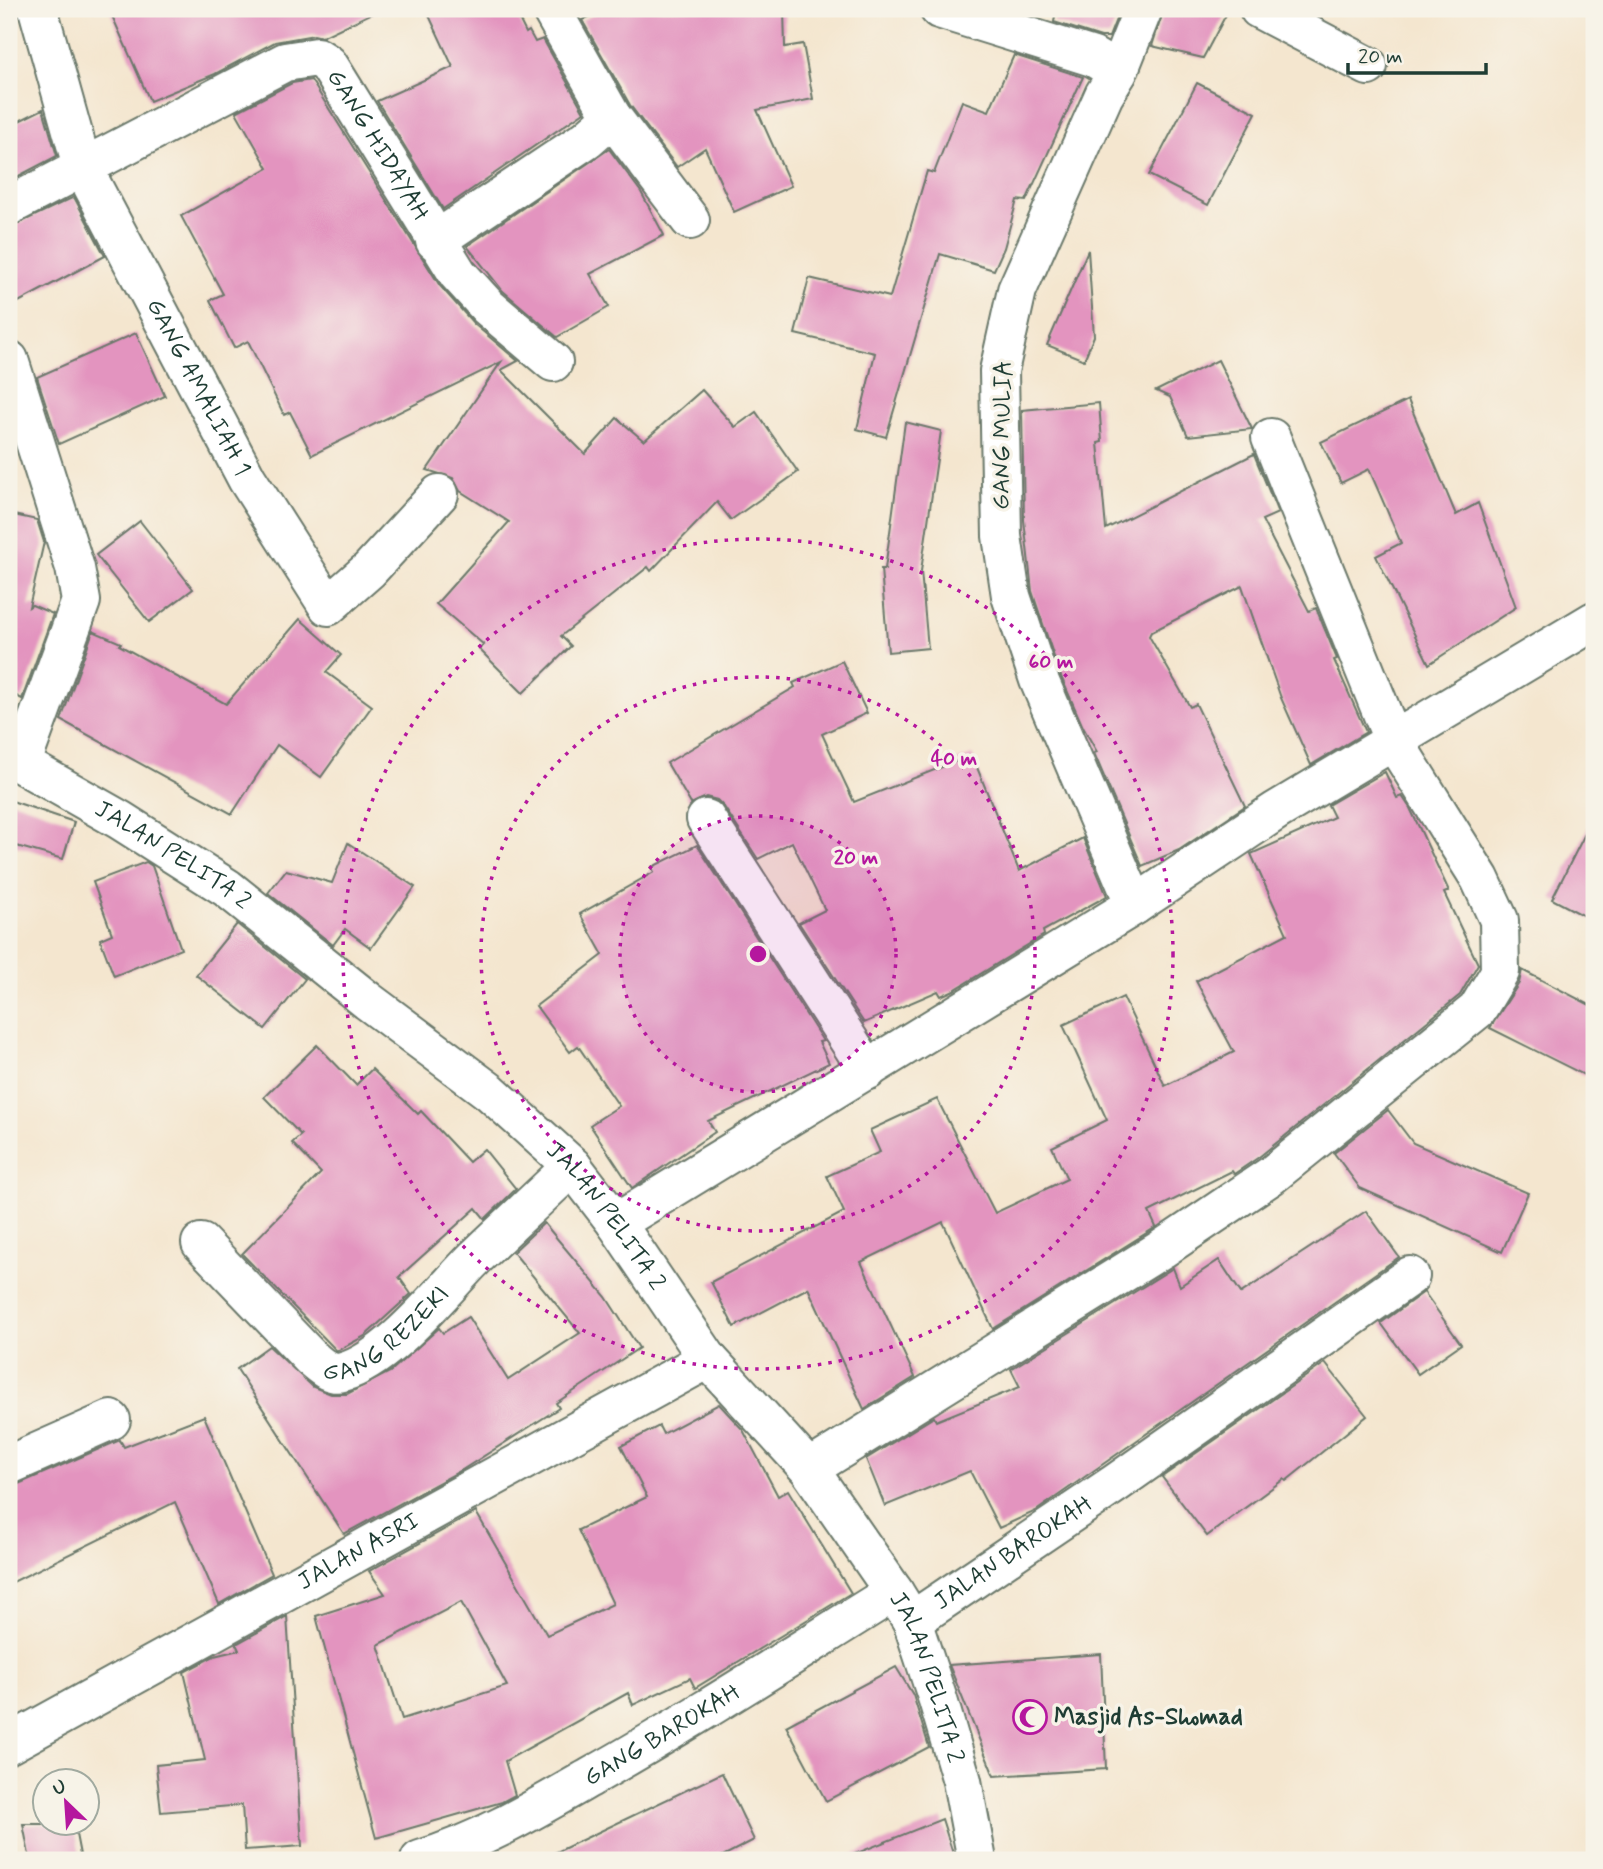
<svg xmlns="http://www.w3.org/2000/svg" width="1603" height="1869" viewBox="0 0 1603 1869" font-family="Mynerve,sans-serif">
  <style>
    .building { fill: #e394bf; fill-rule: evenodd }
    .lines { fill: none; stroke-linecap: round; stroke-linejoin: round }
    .minor-casing { stroke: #6a786a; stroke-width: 42 }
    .minor { stroke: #fff; stroke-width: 38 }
    .ring { fill: none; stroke: #b5179e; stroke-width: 3.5; stroke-dasharray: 3.5 7 }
    .labels { text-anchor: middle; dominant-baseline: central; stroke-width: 7; stroke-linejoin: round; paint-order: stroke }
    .street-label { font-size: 24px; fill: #1f3d34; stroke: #f7f3e8 }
    .poi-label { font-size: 24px; font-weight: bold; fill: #1f3d34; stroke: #f7f3e8; text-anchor: start }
    .centre { fill: #b5179e; stroke: #f7f3e8; stroke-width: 3.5 }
    .ring-label { font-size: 21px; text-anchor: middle; font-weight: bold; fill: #b5179e; stroke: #f7f3e8; stroke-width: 7; stroke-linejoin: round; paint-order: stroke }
  </style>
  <rect width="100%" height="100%" fill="#f7f3e8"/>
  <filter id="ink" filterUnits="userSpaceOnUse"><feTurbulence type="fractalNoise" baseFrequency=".0143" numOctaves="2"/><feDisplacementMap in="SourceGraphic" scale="14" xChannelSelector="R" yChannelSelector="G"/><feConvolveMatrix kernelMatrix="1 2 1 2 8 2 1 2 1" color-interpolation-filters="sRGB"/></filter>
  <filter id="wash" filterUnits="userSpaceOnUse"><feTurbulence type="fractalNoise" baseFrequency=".00686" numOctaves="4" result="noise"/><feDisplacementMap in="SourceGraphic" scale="28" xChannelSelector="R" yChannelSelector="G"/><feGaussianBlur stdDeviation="1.57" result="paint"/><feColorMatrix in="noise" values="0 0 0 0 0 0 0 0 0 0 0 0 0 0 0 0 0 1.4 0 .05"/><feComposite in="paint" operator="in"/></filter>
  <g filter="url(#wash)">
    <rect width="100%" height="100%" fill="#f4e6cf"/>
    <g id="blocks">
      <g class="building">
        <polygon points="109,9 381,9 322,37 314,35 275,42 215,74 150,101"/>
        <polygon points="426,9 514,9 526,33 529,31 535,42 543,39 584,112 443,209 377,101 453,67"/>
        <polygon points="606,9 784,9 785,47 803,44 813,99 757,110 791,186 734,212 705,148 677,167 630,105 582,20"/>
        <polygon points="1056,9 1120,9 1109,37 1101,37 1054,22"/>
        <polygon points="1164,9 1229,9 1203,58 1152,46"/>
        <polygon points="1014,55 1083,77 1026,201 1017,200 1004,248 994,270 940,254 886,437 857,429 875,353 795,334 809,278 890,297 927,171 934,173 962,101 989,111"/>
        <polygon points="311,80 440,286 474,324 518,361 501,370 585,454 617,418 644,441 702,390 735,427 756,412 798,472 731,520 717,502 651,571 648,567 561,636 571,646 523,693 479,649 484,645 436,604 509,522 460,491 453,478 427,470 501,362 312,455 290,412 284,415 248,341 234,348 210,300 223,294 181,216 268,168 236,112 292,83"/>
        <polygon points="1197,83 1256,113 1208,205 1149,175"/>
        <polygon points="43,109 57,156 9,181 9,126"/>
        <polygon points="609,149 641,192 664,235 590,274 609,307 557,337 503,291 467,246"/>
        <polygon points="74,197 105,256 9,307 9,228"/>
        <polygon points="1088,250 1094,336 1084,360 1047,345"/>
        <polygon points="136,333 165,396 59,444 37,377"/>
        <polygon points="1218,360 1252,429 1188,436 1170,397 1156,391"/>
        <polygon points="1408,400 1456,515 1478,503 1516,607 1429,664 1376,556 1401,543 1369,469 1341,483 1321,442"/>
        <polygon points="1099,403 1102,442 1098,443 1106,529 1254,454 1278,513 1262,520 1309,611 1316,608 1337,659 1334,660 1366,732 1311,765 1281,698 1242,586 1151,632 1149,636 1190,707 1196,704 1245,806 1179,850 1142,866 1094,753 1097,752 1083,727 1059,672 1032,591 1024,520 1022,410"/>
        <polygon points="905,422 941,431 921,571 928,648 888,652 881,569 885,569"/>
        <polygon points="9,514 37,520 44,542 29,607 32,605 53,614 22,699 9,692"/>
        <polygon points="140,521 193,589 149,622 96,555"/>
        <polygon points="300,619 341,655 326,672 372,706 321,777 277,745 232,814 61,720 93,631 121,643 119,645 226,704"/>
        <polygon points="842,661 867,713 822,734 854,802 972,755 1019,871 1083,838 1107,896 1043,931 1044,935 954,990 941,996 938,991 864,1023 799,923 825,910 792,842 758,859 724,807 717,800 706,797 691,804 667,763 795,687 793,683"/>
        <polygon points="1385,772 1397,798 1402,796 1410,808 1449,891 1444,893 1478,964 1460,995 1259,1157 1234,1174 1232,1171 1149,1212 1156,1227 993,1329 943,1222 861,1262 915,1377 864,1409 808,1288 734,1327 711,1282 844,1212 827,1176 880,1152 870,1130 937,1099 995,1213 1067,1179 1052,1147 1107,1120 1063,1025 1123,997 1165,1086 1234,1052 1196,981 1287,934 1251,854 1334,817 1328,805"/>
        <polygon points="9,800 74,822 63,859 9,844"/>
        <polygon points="1594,816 1594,921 1552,899"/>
        <polygon points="348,843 415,887 371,948 345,929 333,945 268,893 286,870 332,883"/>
        <polygon points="697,845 823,1041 819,1042 829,1063 708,1121 715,1132 632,1188 590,1125 619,1106 578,1046 570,1052 536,1006 603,955 580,914 654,872 652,867"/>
        <polygon points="146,862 152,866 181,949 114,976 100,939 112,934 93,882"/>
        <polygon points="237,924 305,979 265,1029 196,975"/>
        <polygon points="1522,970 1594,1007 1594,1080 1490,1028 1519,983"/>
        <polygon points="317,1045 356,1085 372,1069 418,1114 421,1111 469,1162 484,1149 516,1189 485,1219 476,1208 399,1277 411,1294 365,1336 337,1351 242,1254 321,1173 292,1143 301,1135 264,1097"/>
        <polygon points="1388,1110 1413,1143 1528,1193 1502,1252 1360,1188 1334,1153"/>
        <polygon points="1366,1211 1399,1257 1036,1511 999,1528 970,1471 885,1506 866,1459 934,1417 936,1421 1020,1387 1011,1369 1173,1268 1180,1286 1219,1260 1241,1293"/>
        <polygon points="544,1223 606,1297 639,1348 556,1403 559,1408 462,1470 344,1534 237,1369 269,1346 313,1387 331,1394 347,1394 390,1372 439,1328 443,1333 468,1317 508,1380 580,1333 513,1252"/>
        <polygon points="1424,1292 1461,1344 1418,1374 1381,1323"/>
        <polygon points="1325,1363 1367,1416 1286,1481 1284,1479 1207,1536 1162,1477"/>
        <path d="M719,1404L743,1430L778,1496L788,1490L851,1593L695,1688L690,1678L633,1705L628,1693L505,1761L515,1795L502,1802L376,1838L316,1616L385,1594L369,1571L476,1512L547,1635L613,1604L578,1530L647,1497L621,1446L659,1426L663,1434ZM461,1602L507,1686L402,1719L378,1645Z"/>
        <polygon points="204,1416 272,1574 219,1604 175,1502 9,1584 9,1488 120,1440 124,1447"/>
        <polygon points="287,1616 302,1846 245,1850 242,1805 161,1812 156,1765 205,1760 184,1672 214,1656 239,1650 236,1644"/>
        <polygon points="1101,1654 1106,1769 994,1776 949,1665"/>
        <polygon points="896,1667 913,1695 929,1747 826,1801 786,1726"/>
        <polygon points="722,1773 754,1840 715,1860 540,1860"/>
        <polygon points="942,1819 955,1860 843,1860 842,1859"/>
        <polygon points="23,1824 74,1824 81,1860 30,1860"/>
      </g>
    </g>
  </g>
  <g filter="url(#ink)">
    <use href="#blocks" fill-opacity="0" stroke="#6a786a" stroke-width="2"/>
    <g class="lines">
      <g class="minor-casing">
        <g id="minor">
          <path id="s1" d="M38,9L82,166L247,479L328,606L369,570L439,494"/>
          <polyline points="551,9 612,117 690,220"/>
          <polyline points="939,9 1093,57 1118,72 1104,95 1017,290 999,371 1002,536 1011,596 1039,680 1135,905"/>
          <polyline points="1259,9 1368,66"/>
          <polyline points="1118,72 1143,9"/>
          <path id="s2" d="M9,206L285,62L317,57L328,64L338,80L458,274L488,307L553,362"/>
          <polyline points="435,241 587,139 612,117"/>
          <polyline points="9,360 75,568 81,601 22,762"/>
          <path id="s3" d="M9,757L120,820L227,888L368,1001L490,1092L572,1166L616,1223L708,1359L809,1469L894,1592L912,1621L938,1700L962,1781L977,1860"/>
          <polyline points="706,819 868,1070"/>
          <polyline points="616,1223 1135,905 1276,811 1594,621"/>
          <path id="s4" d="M201,1243L311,1358C320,1365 329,1376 343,1372C388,1360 442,1291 475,1258C507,1227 540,1197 572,1166"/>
          <polyline points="9,1465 111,1420"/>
          <polyline points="809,1469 1162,1249 1272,1175 1477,1010 1500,972 1499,920 1480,879 1393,740 1271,438"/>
          <path id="s5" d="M912,1621L1116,1483L1410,1276"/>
          <path id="s6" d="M9,1744L708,1359"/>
          <path id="s7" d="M420,1860C480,1842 537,1808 591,1777C694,1719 794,1654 894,1592"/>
        </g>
      </g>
      <use href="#minor" class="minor"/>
    </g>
  </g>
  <circle cx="758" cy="954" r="138" fill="#b5179e" fill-opacity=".12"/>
  <g class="ring">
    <circle cx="758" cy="954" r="138"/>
    <circle cx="758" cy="954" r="277"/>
    <circle cx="758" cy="954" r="415"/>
  </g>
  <defs>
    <g id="mosque-ring" transform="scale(1.75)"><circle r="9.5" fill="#f7f3e8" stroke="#b5179e" stroke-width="1.5"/><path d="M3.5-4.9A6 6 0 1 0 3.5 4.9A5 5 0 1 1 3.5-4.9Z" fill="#b5179e"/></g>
  </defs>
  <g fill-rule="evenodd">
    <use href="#mosque-ring" x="1030" y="1717"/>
  </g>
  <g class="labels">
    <g class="street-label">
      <text stroke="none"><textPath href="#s2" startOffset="452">GANG HIDAYAH</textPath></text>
      <text stroke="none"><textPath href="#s1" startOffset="413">GANG AMALIAH 1</textPath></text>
      <text transform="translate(1003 435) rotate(-89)">GANG MULIA</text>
      <text stroke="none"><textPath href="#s3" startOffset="191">JALAN PELITA 2</textPath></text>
      <text stroke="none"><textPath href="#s3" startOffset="758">JALAN PELITA 2</textPath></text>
      <text stroke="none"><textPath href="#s4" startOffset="252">GANG REZEKI</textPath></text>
      <text stroke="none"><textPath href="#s6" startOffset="399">JALAN ASRI</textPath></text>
      <text stroke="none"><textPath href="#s5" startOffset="122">JALAN BAROKAH</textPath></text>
      <text stroke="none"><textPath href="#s3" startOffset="1325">JALAN PELITA 2</textPath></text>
      <text stroke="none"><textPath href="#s7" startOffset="273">GANG BAROKAH</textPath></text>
    </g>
    <g class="poi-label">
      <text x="1054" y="1717">Masjid As-Shomad</text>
    </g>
  </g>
  <circle cx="758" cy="954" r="10" class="centre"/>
  <g class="ring-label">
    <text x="1051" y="668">60 m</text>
    <text x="954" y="765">40 m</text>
    <text x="856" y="864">20 m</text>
  </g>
  <rect width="1603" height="1869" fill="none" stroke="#f7f3e8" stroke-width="35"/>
  <g transform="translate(66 1802) rotate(335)"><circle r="33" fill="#f7f3e8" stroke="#a1aaa0" stroke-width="2"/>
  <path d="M0-5L12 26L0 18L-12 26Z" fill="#b5179e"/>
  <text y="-10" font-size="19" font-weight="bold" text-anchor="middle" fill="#1f3d34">U</text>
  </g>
  <path d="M1348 63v10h138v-10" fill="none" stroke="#1f3d34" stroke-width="3.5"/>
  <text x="1358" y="63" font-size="21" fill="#1f3d34" stroke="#f7f3e8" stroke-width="5" paint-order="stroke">20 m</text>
</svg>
